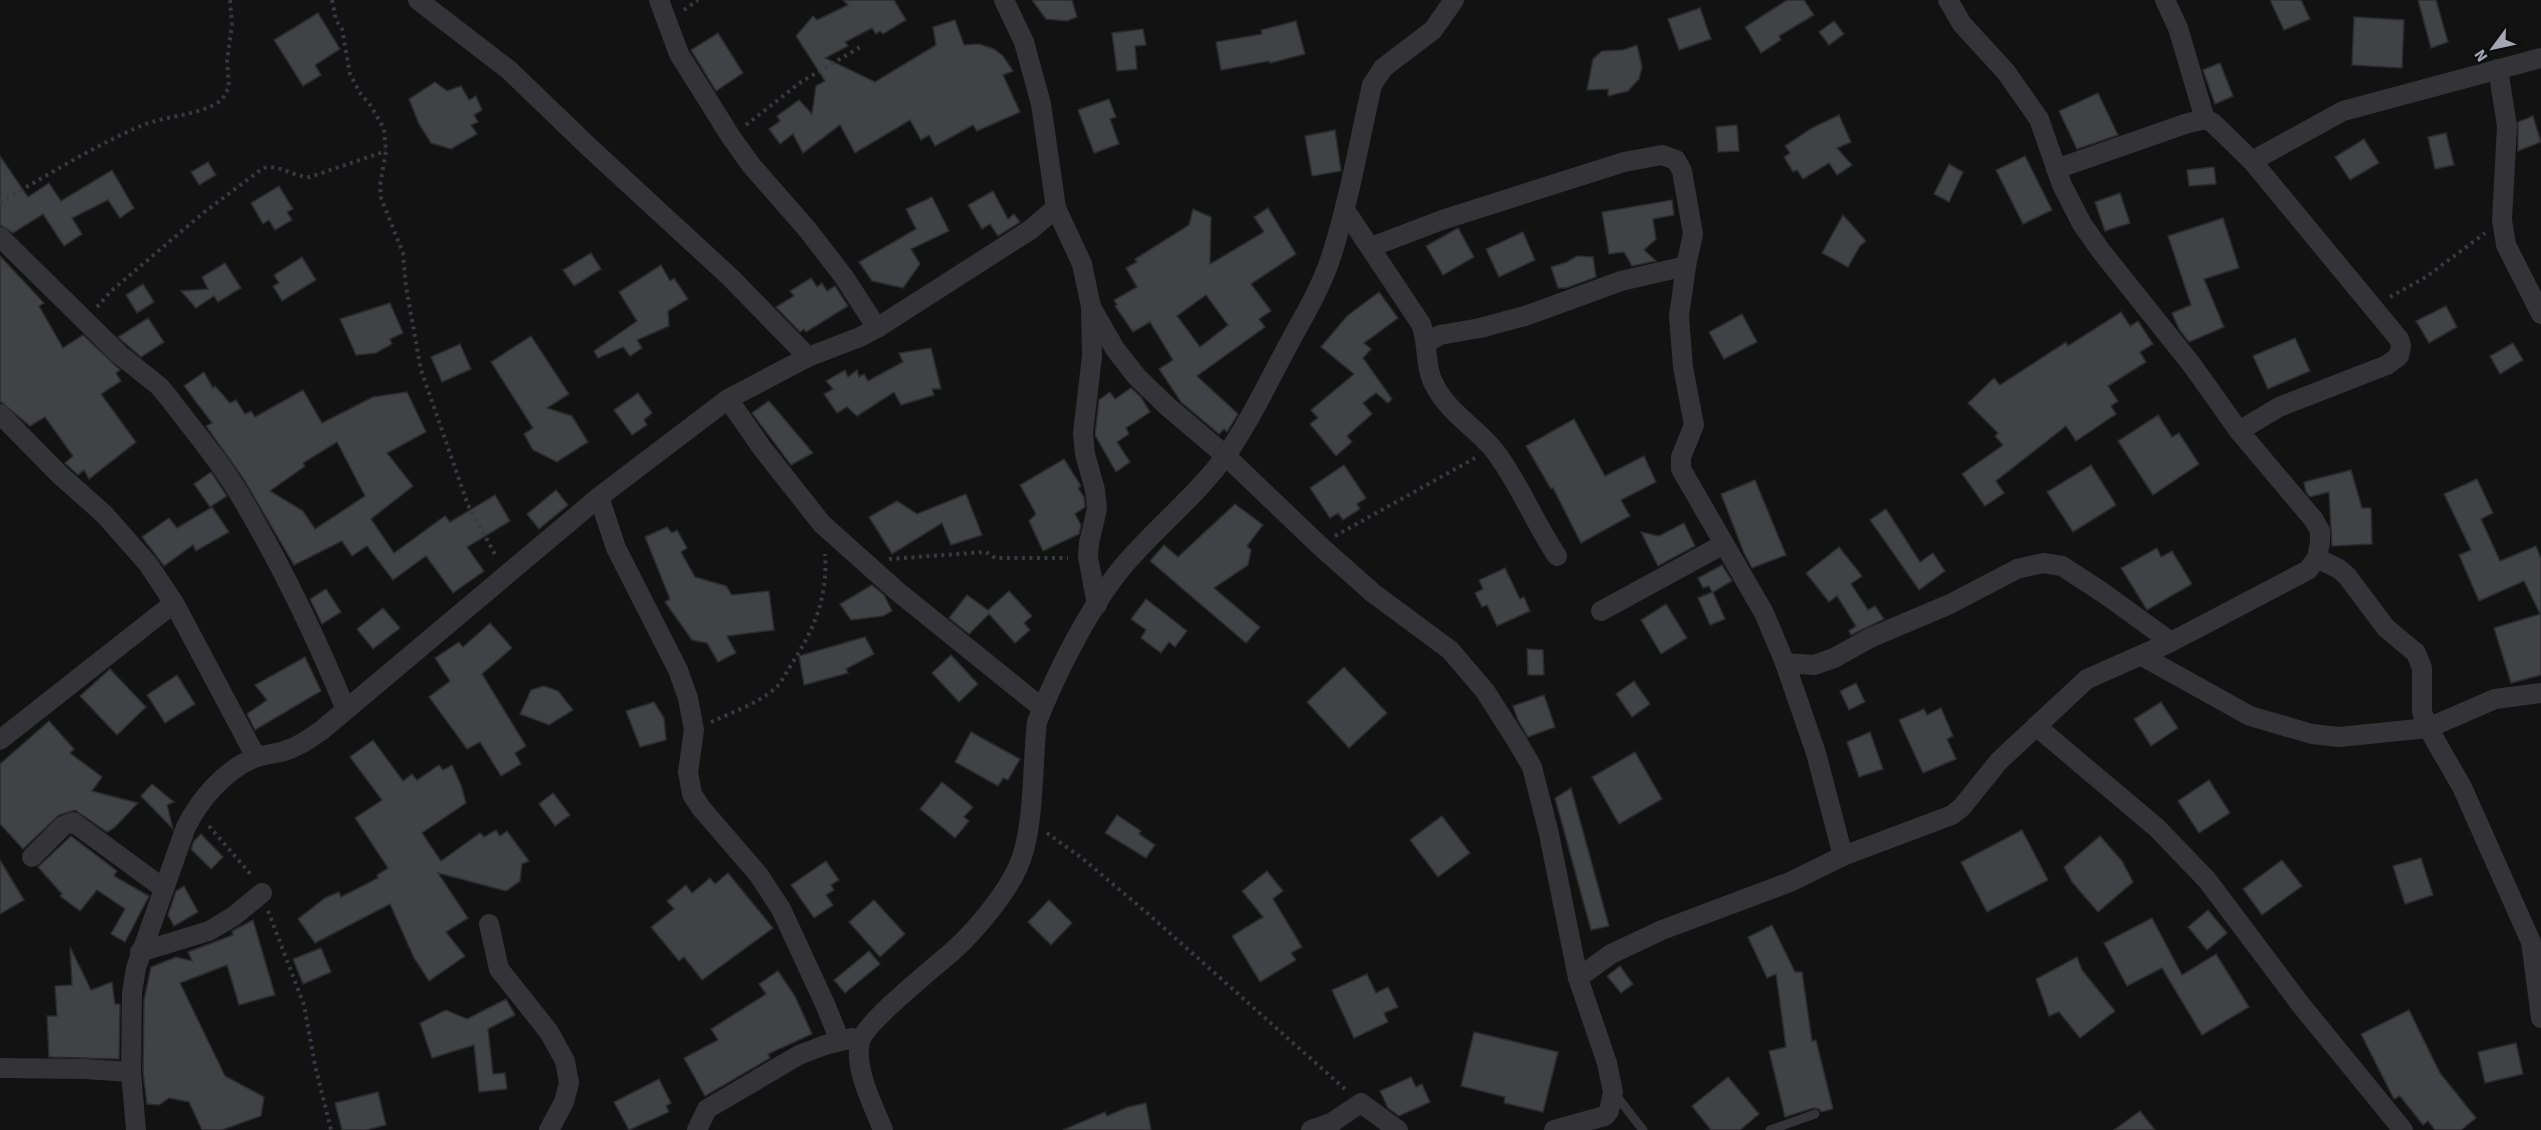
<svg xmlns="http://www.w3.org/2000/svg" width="2541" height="1130" viewBox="0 0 2541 1130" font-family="'Source Sans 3',sans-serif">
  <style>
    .building { fill: #414246; stroke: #2c2c2f; stroke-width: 1.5; fill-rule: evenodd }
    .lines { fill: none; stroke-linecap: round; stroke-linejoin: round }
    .path { stroke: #393a3f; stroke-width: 4; stroke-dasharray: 3 4.5; stroke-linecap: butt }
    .service { stroke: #333338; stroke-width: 9 }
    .minor { stroke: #333338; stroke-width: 20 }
  </style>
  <rect width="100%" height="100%" fill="#121213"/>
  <g class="building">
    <polygon points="843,0 894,0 906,20 883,34 880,31 876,34 872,28 845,42 848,46 825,58 875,82 936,45 933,27 955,20 964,45 979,44 994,49 1003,56 1013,71 1003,75 1020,112 977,131 973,125 935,146 929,135 921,140 910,120 855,153 840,125 803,153 793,134 780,144 769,129 780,121 777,116 799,100 812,114 816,86 825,81 796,36 813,16 817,20 848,5"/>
    <polygon points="1032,0 1072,0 1077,17 1067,21 1046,19"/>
    <polygon points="1787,0 1804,0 1814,15 1779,36 1781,40 1761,53 1745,27"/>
    <polygon points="2270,0 2301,0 2310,19 2284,30"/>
    <polygon points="2418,0 2436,0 2448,42 2431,48"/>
    <polygon points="1700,8 1711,39 1679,50 1668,19"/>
    <polygon points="318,13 340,49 315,65 321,75 303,86 274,40"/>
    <polygon points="2354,17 2404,20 2402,68 2352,65"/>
    <polygon points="1296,21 1305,54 1270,63 1269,61 1221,70 1216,42 1262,34 1261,30"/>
    <polygon points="1834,21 1844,34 1829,45 1819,32"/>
    <polygon points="1143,29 1146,45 1135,46 1137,69 1117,71 1112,33"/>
    <polygon points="718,33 743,73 716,91 691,50"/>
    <polygon points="1637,45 1642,67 1639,79 1628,91 1608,96 1608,89 1587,90 1593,59 1602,51 1623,50"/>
    <polygon points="2220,63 2233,96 2215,104 2203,70"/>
    <polygon points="435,82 447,91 461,86 469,100 476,96 482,110 474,115 478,122 471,125 477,134 451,149 431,143 419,124 409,99"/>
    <polygon points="2098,93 2118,135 2077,149 2059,111"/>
    <polygon points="1109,99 1116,117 1110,119 1119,144 1094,153 1078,110"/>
    <polygon points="1839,115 1851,142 1837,148 1852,165 1837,175 1829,163 1803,179 1797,170 1793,172 1784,157 1790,153 1785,146 1812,128"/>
    <polygon points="2533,116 2541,142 2518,151 2518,122"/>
    <polygon points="1737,125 1739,151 1718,152 1716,127"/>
    <polygon points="1335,130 1341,171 1312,176 1305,136"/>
    <polygon points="2446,133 2454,165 2435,169 2428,137"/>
    <polygon points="2364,139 2379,163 2350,180 2335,157"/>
    <polygon points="0,156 28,197 49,183 61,201 112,170 134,208 120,218 108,200 72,218 82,234 64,246 43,214 13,233 0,225"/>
    <polygon points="2025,156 2052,210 2023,224 1996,170"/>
    <polygon points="208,162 216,175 199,185 191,172"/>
    <polygon points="1949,164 1963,172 1949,202 1934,194"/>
    <polygon points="2214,167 2216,184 2189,186 2187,170"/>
    <polygon points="279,186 293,209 287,212 292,220 275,230 269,220 263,224 251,203"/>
    <polygon points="993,191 1008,219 1014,214 1020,222 998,236 990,224 982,229 968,205"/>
    <polygon points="2120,193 2130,223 2105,231 2095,202"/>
    <polygon points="932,197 949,231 911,249 920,264 903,288 872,281 859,262 916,229 906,209"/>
    <polygon points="1672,200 1674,215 1653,219 1656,239 1644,250 1656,261 1632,266 1624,252 1609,254 1602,212"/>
    <path d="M1268,208L1296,254L1251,284L1271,311L1259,319L1265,327L1197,376L1238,414L1227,432L1224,429L1219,434L1181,402L1159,369L1173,360L1150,322L1133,332L1115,306L1117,305L1114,300L1137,287L1126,268L1137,262L1135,259L1189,225L1193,209L1211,217L1210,264L1264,232L1254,217ZM1206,295L1228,325L1200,347L1177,316Z"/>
    <polygon points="1843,215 1866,241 1860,246 1848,267 1822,253"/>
    <polygon points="2223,218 2239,268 2204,279 2224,327 2189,342 2179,329 2172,313 2191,305 2168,236"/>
    <polygon points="1458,228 1474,257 1443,275 1426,246"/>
    <polygon points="1523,232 1535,260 1499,277 1486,249"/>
    <polygon points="591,253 601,269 574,286 563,270"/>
    <polygon points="0,256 44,303 39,306 63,348 83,335 120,370 116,373 121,381 101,394 136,442 89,479 84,470 78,475 65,463 73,456 45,417 30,426 0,401"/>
    <polygon points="1577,256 1593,257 1596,277 1566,288 1558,288 1551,267 1567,262"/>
    <polygon points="302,257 316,280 282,301 273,286 279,283 274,275"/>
    <polygon points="225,263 241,288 218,302 214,296 196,308 181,291 208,289 202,277"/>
    <polygon points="661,265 670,281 674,278 688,299 668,311 669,326 637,340 642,348 630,356 623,347 598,358 594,351 637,321 619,292"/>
    <polygon points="811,278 817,287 822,283 827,291 835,286 848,306 806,332 804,329 800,332 776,307 794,296 790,291"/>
    <polygon points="143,284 154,302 137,313 126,295"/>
    <polygon points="1379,292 1398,318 1364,343 1371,349 1363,358 1392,399 1388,403 1376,393 1363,403 1372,414 1347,436 1352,442 1336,456 1310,424 1318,418 1311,410 1354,374 1321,347 1347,316"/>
    <polygon points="390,303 403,333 390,339 392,344 376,353 356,355 340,319"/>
    <polygon points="2446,306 2457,327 2429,343 2416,321"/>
    <polygon points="2121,312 2130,326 2138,321 2153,344 2140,352 2146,362 2108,386 2118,401 2111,406 2116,414 2076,441 2066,426 1996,481 2004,493 1985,506 1962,474 2003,445 1995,436 1998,433 1968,403 1994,378 2000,385 2066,342 2068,346"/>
    <polygon points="1742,314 1757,342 1724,359 1709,332"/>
    <polygon points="148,318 164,342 141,357 118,337"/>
    <polygon points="531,336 569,394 547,408 572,416 588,442 557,462 533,450 524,434 533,428 491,362"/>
    <polygon points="2295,338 2310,371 2268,389 2253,356"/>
    <polygon points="2513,343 2523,360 2500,374 2490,356"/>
    <polygon points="460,344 471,369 442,382 431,357"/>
    <polygon points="931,348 941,389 932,389 934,395 901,405 894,392 857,416 847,407 837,413 824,394 833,389 826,381 845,370 848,377 857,370 859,377 864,374 868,381 903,362 899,353"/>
    <path d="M204,372L213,388L215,386L230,403L236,400L245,414L251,411L255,417L303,390L322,423L373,397L407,392L426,432L387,453L413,486L371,519L394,553L445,516L450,522L495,495L510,521L467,547L484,571L453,593L426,556L393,580L367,546L352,556L342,541L294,565L243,478L206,426L212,423L184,386ZM337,442L365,496L315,529L303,511L270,491L305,466L303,463Z"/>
    <polygon points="1131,388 1141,397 1150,412 1126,428 1129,434 1117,442 1130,462 1116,472 1095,435 1099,400 1110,392 1115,399"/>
    <polygon points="638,393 652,413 644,420 647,425 632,435 614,410"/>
    <polygon points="769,401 813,453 791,465 752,413"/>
    <polygon points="2158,415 2172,437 2179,433 2199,464 2153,495 2118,441"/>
    <polygon points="1574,419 1605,476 1644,456 1656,482 1621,500 1630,516 1581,543 1553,488 1551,489 1526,446"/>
    <polygon points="1064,459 1081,486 1078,488 1084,497 1085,507 1075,514 1081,525 1079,534 1043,551 1029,521 1036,514 1020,485"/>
    <polygon points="1344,465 1366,498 1357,504 1360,509 1343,520 1338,513 1330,518 1310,488"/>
    <polygon points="2091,465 2116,505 2073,532 2047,492"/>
    <polygon points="2351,470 2362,508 2371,508 2372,544 2332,546 2329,492 2310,497 2306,492 2304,482"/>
    <polygon points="211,472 227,496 210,507 194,484"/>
    <polygon points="2477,479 2493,513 2481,519 2500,561 2536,546 2541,559 2541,675 2511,683 2494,628 2540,614 2524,581 2479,601 2459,555 2471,550 2444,494"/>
    <polygon points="1755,480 1786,555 1752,568 1744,553 1721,494"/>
    <polygon points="556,490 568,505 539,529 527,514"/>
    <polygon points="966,494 982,535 951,545 942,523 892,554 869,517 897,501 917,514"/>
    <polygon points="1235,504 1263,525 1247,546 1251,550 1248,565 1214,588 1260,627 1246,643 1150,561 1164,545 1178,557"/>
    <polygon points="212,507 229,532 196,551 193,545 164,566 142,537 169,518 177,528"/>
    <polygon points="1886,509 1920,562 1933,553 1945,571 1919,590 1870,520"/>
    <polygon points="1684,523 1695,546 1658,566 1641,532 1659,536"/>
    <polygon points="667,527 672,533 677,530 687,548 681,552 695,577 726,586 732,595 769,591 774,630 727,636 736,653 718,662 707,643 692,640 665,602 670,599 645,537"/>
    <polygon points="1839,547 1862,576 1851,584 1868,610 1875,606 1884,619 1851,635 1849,631 1856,626 1837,596 1829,602 1806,573"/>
    <polygon points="2157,548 2161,557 2172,551 2192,584 2147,610 2121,568"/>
    <polygon points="1722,565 1732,581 1713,592 1725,619 1710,625 1698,598 1712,592 1709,586 1703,588 1698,578"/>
    <polygon points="1505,568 1520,599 1524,597 1530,611 1497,626 1487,605 1482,607 1475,593 1483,589 1479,580"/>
    <polygon points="872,585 884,595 892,611 883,616 851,620 840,604"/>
    <polygon points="326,589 341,612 322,624 310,599"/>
    <polygon points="1009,591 1032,616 1024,623 1030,630 1015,643 989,614 969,634 949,618 967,595 988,610"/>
    <polygon points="1146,599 1187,631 1175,647 1169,642 1161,653 1141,638 1146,630 1131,619"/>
    <polygon points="1666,604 1687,638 1661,654 1641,620"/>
    <polygon points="383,608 400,628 373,649 357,629"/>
    <polygon points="490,623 512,648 482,674 526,746 515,753 521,764 501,776 480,742 467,749 429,697 450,681 435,658 459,642 463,647"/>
    <polygon points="865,637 874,654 846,669 848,673 804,685 799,656"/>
    <polygon points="1527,649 1543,650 1544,675 1528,675"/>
    <polygon points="951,655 978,684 959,702 932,673"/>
    <polygon points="305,657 321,691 255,730 247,714 267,700 255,685"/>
    <polygon points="1344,667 1387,713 1349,748 1307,702"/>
    <polygon points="110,669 146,707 117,735 80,696"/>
    <polygon points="177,675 195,704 165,723 147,695"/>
    <polygon points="1634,681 1650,704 1632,717 1616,694"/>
    <polygon points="1856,683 1865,702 1849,710 1840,691"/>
    <polygon points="544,686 558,691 573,710 549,725 520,714 531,690"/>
    <polygon points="1544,695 1555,727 1528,737 1518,720 1513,706"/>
    <polygon points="654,702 664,718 666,740 640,747 626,711"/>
    <polygon points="2161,702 2178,728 2151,746 2134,719"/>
    <polygon points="1941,708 1953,736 1947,739 1956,759 1923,773 1899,720 1924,709 1927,715"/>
    <polygon points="49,721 74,749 70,753 102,777 92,791 138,803 114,828 107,832 75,810 59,815 23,849 0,824 0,764"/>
    <polygon points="971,732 1020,759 1008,780 1003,778 998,786 955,762"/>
    <polygon points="1870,732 1883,769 1859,777 1847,742"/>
    <polygon points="373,740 403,781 412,774 417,780 439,765 443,770 452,765 461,785 466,803 422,833 441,861 480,833 484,837 496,830 500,836 507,831 529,861 522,864 520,881 506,891 438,873 468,918 446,932 465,956 429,981 414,958 390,904 315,943 298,919 325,898 339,892 341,897 378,878 377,875 388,868 355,818 382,800 350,757"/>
    <polygon points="1635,752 1662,799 1619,824 1592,777"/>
    <polygon points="2209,780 2230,813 2199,833 2178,801"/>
    <polygon points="942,782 973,807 964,817 969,821 955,838 920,809"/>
    <polygon points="152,784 174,802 167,805 173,829 141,796"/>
    <polygon points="1571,788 1609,926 1591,930 1555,798"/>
    <polygon points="553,793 570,815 555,826 539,804"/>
    <polygon points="1117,815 1141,831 1139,834 1155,845 1146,858 1105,833"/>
    <polygon points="1442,816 1470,853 1438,877 1410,840"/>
    <polygon points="2022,830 2048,880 1987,912 1961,862"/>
    <polygon points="201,834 223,857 211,869 191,849 194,841"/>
    <polygon points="71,836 117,871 114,876 149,896 125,942 111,934 125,909 97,890 80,911 60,896 62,894 38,867"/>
    <polygon points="2100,836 2122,861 2133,882 2098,912 2072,882 2064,867"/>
    <polygon points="2421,858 2433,895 2405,904 2393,866"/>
    <polygon points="0,860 24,900 0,914"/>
    <polygon points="2282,860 2302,886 2262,915 2243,889"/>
    <polygon points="826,861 839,880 831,885 834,890 826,895 833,905 814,918 791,885"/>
    <polygon points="1267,871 1283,891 1273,899 1302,947 1291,953 1296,960 1260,982 1232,936 1263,917 1242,891"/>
    <polygon points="728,873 773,928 702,980 684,957 679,961 651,927 674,909 667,901 686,885 692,893 710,878 715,884"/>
    <polygon points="184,886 198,912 174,926 168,915 176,891"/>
    <polygon points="874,900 905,934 880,957 849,922"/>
    <polygon points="1049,900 1072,923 1051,945 1028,922"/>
    <polygon points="2208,910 2227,933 2207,950 2188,927"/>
    <polygon points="2152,918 2182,975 2216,954 2249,1007 2202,1035 2162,968 2127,986 2104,943"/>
    <polygon points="253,920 275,995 239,1005 227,965 180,983 225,1076 264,1097 261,1116 222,1130 202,1130 189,1102 169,1098 159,1105 147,1104 143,1072 144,1000 151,967 176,957 192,961 188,952 233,935 232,931"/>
    <polygon points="1772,925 1795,972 1802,972 1812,1041 1816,1040 1833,1109 1821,1112 1819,1109 1813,1108 1785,1117 1769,1051 1786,1047 1776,974 1767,978 1748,937"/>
    <polygon points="70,947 91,990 112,982 115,1004 120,1004 119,1059 49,1057 47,1016 57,1016 55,986 72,985"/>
    <polygon points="321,948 331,972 303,984 293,959"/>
    <polygon points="869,951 880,964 845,993 834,980"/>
    <polygon points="2077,957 2082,970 2115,1011 2080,1038 2059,1012 2049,1016 2036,979"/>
    <polygon points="1620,966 1633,984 1621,993 1607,976"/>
    <polygon points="778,971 795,996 812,1034 768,1054 770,1058 705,1096 684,1058 718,1040 711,1029 766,994 759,984"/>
    <polygon points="1367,974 1376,993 1388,987 1398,1007 1384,1013 1388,1022 1354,1038 1332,990"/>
    <polygon points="506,999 515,1015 488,1029 493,1074 505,1073 507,1089 479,1092 474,1045 432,1058 420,1023 446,1010 467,1019"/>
    <polygon points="2409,1010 2440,1073 2476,1118 2461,1130 2435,1130 2428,1121 2423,1125 2400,1096 2394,1099 2361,1034"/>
    <polygon points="1474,1032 1558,1052 1543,1112 1504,1103 1505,1097 1461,1086"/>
    <polygon points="2516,1043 2523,1074 2485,1083 2478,1052"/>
    <polygon points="1411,1077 1416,1087 1422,1084 1430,1102 1399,1116 1388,1108 1380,1091"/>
    <polygon points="1728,1077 1759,1114 1740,1130 1711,1130 1692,1106"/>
    <polygon points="659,1079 671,1103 666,1106 669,1112 629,1130 614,1102"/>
    <polygon points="378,1092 386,1125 366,1130 342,1130 335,1103"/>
    <polygon points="1146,1103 1151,1130 1063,1130 1105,1112 1107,1116 1128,1107"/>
    <polygon points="2140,1111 2155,1130 2114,1130"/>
  </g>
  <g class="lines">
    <g class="path">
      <polyline points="332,0 336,20 342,29 350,74 360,93 371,106 384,129 386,151 380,185 381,198 403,253 406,287 421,370 468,505 497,558"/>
      <polyline points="684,10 698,0"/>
      <polyline points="746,125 801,82 862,46"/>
      <path d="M0,202C47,176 93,146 143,125C168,115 199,116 222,100L229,87L227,60L232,25L230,0"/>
      <polyline points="2390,297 2426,277 2485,233"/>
      <path d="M97,307L111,291L202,214L263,168C280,164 293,177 310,177L386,151"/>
      <polyline points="1335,536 1475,458"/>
      <polyline points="889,559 986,552 995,558 1068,558"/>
      <path d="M711,722C731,713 754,705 772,691C781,685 785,674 791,665C814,630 828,597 825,554"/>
      <polyline points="209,826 253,877"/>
      <polyline points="1047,833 1083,859 1146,912 1346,1090"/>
      <polyline points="268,911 304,1005 315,1065 331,1130"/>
    </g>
    <g class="service">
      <polyline points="1615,1094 1643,1130"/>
      <polyline points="1770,1130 1815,1114"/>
    </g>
    <g class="minor">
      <polyline points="418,0 509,70 590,148 731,278 808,357"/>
      <polyline points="659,0 679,54 731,137 751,165 807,229 844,277 877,328"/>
      <polyline points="1004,0 1024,42 1041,104 1056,208 1082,264 1091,307 1092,356 1083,433 1085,454 1095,490 1097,509 1089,543 1088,557 1097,605"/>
      <polyline points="2165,0 2178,28 2205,119"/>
      <polyline points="2498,69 2507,126 2502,220 2506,245 2541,314"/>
      <polyline points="2252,161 2343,111 2541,58"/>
      <polyline points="2056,169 2185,124 2205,119 2213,123 2252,161 2399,339 2401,346 2399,356 2387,365 2279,407 2239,431"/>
      <path d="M1345,210L1421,324C1429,344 1424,367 1435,386C1449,413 1475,427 1494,450C1519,482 1534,522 1557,556"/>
      <path d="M0,237L120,355L159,386L169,398C193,430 221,462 241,497C282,566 316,637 346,710"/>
      <polyline points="1371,247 1442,220 1624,162 1662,155 1676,160 1682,171 1693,234 1686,266 1679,316 1683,367 1694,425 1681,457 1681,469 1764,613 1785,663 1816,753 1843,856"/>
      <polyline points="1091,307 1115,349 1137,377 1167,406 1226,456 1319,545 1373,593 1450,650 1485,691 1517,741 1532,767 1549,834 1578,978 1607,1063 1613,1092 1609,1111 1605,1116 1554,1130"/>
      <polyline points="1426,343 1440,335 1480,328 1525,316 1621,281 1686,266"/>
      <polyline points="728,399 762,448 822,524 897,591 1042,708"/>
      <polyline points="0,414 60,475 104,514 148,564 174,603 256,757"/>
      <polyline points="599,497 616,548 678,670 688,698 694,730 688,772 692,794 701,808 758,874 781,909 825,1004 840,1041"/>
      <polyline points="2317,558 2339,569 2347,576 2386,628 2416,653 2422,668 2422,712 2428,728 2462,787 2531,942 2541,1018"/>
      <polyline points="1601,611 1724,544"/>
      <polyline points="2142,656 2250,716 2312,734 2339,737 2428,728 2495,699 2541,693"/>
      <polyline points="1785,663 1814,665 1834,658 1870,638 1950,604 2017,569 2043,563 2062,566 2102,592 2171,642"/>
      <polyline points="2036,726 2157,828 2207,880 2301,1005 2403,1130"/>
      <polyline points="0,740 174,603"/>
      <polyline points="32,857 63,826 73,822 163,888"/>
      <polyline points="489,924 499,969 549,1032 565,1061 569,1083 564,1102 549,1130"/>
      <polyline points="140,952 209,931 234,916 262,893"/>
      <polyline points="1578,978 1611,954 1662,930 1790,882 1843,856 1952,815 1962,807 1999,761 2087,679 2171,642 2308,570 2317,558 2320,542 2320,531 2314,520 2239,431 2192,365 2101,251 2082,224 2062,185 2039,119 2006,72 1962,24 1948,0"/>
      <polyline points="0,1068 85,1069 131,1072"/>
      <path d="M136,1130L131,1072L132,993L136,968L186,827C200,799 224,771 254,758C262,755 272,754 281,752C297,748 309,739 322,730L599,497L728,399L808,357L860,337L877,328L1030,230L1056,208"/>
      <polyline points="697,1130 707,1109 799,1055 825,1045 852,1038"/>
      <path d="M883,1130C873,1104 854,1070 860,1042C864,1023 936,966 954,950C976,930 1006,894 1018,867C1035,830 1032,764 1037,722C1056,673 1091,604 1125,564C1158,526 1198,494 1227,454C1250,421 1266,386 1285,351C1301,320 1320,291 1331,257C1349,201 1359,143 1372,85L1383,68L1433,30L1454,0"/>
      <polyline points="1311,1130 1331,1123 1361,1103 1398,1130"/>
    </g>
  </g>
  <g transform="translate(2493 48) rotate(237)" stroke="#0d0d0e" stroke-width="4.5" paint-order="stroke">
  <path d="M0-4.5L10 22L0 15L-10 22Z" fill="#a4a7b3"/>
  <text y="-9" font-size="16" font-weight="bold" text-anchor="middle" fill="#a4a7b3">N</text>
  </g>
</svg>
